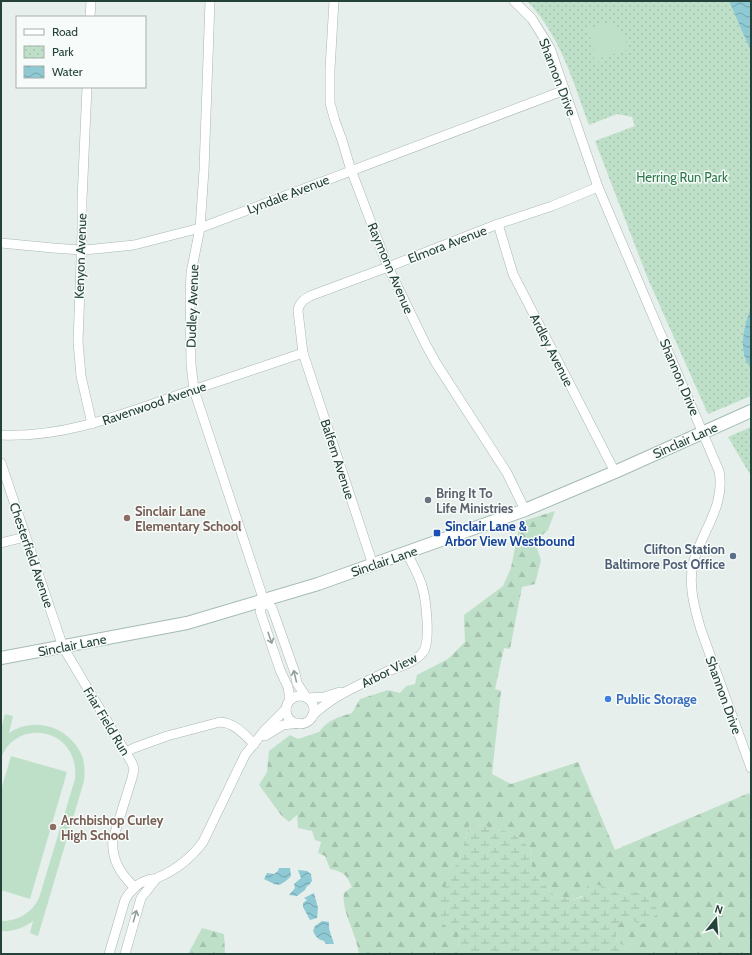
<svg xmlns="http://www.w3.org/2000/svg" width="752" height="955" viewBox="0 0 752 955" font-family="Cabin,sans-serif">
  <style>
    .forest { fill: url(#forest-firs) }
    .wetland { fill: url(#wetland-marsh) }
    .park { fill: url(#park-dots) }
    .pitch { fill: #bfe0c8 }
    .water { fill: url(#water-waves) }
    .lines { fill: none; stroke-linecap: round; stroke-linejoin: round }
    .street-casing { stroke: #a8b8b2; stroke-width: 10 }
    .secondary-casing { stroke: #a4bbb3; stroke-width: 14 }
    .street { stroke: #fff; stroke-width: 9 }
    .secondary { stroke: #fff; stroke-width: 12 }
    .oneway { stroke: #92a09c }
    .worship-dot { fill: #6b7280; stroke: #f7fbf9; stroke-width: 1.5 }
    .education-dot { fill: #8d6e63; stroke: #f7fbf9; stroke-width: 1.5 }
    .transit-dot { fill: #1a4fb4; stroke: #f7fbf9; stroke-width: 1.5 }
    .service-dot { fill: #5c6f8a; stroke: #f7fbf9; stroke-width: 1.5 }
    .shop-dot { fill: #3f7fe0; stroke: #f7fbf9; stroke-width: 1.5 }
    .labels { text-anchor: middle; dominant-baseline: central; stroke-width: 3; stroke-linejoin: round; paint-order: stroke }
    .street-label { font-size: 13px; fill: #24423a; stroke: #f7fbf9 }
    .park-label { font-size: 13px; fill: #2d7a4b; stroke: #f7fbf9 }
    .worship-label { font-size: 13px; font-weight: bold; fill: #5b616d; stroke: #f7fbf9; text-anchor: start }
    .education-label { font-size: 13px; font-weight: bold; fill: #785e54; stroke: #f7fbf9; text-anchor: start }
    .transit-label { font-size: 13px; font-weight: bold; fill: #164399; stroke: #f7fbf9; text-anchor: start }
    .service-label { font-size: 13px; font-weight: bold; fill: #4e5e75; stroke: #f7fbf9; text-anchor: end }
    .shop-label { font-size: 13px; font-weight: bold; fill: #366cbe; stroke: #f7fbf9; text-anchor: start }
  </style>
  <defs>
    <pattern id="forest-firs" width="22" height="20" patternUnits="userSpaceOnUse"><rect width="22" height="20" fill="#bfe0c8"/><path d="M5 1l3.5 6h-7zM16 11l3.5 6h-7z" fill="#a4c1ad"/></pattern>
    <pattern id="wetland-marsh" width="20" height="14" patternUnits="userSpaceOnUse"><rect width="20" height="14" fill="#bfe0c8"/><path d="M1 5h8M5 5V1M11 12h8M15 12V8" fill="none" stroke="#a4c1ad"/></pattern>
    <pattern id="park-dots" width="8" height="8" patternUnits="userSpaceOnUse"><rect width="8" height="8" fill="#bfe0c8"/><path d="M2 2h.1M6 6h.1" fill="none" stroke="#a4c1ad" stroke-width="1.8" stroke-linecap="round"/></pattern>
    <pattern id="water-waves" width="16" height="10" patternUnits="userSpaceOnUse"><rect width="16" height="10" fill="#8ec9d4"/><path d="M0 5q4-4 8 0t8 0" fill="none" stroke="#74a5ad"/></pattern>
  </defs>
  <rect width="100%" height="100%" fill="#e6efeb"/>
  <g class="forest">
    <path d="M555,511L548,530L542,535L541,543L536,545L541,560L535,584L522,587L510,649L504,648L495,689L501,691L492,774L511,784L578,762L615,850L749,793L751,798V954H636L630,951L616,940L618,926L625,915L659,913L642,891L621,894L603,886L573,900L555,896L538,878L532,866L530,848L513,833L489,827L470,824L459,859L452,876L459,930L458,954H359C357,934 341,912 344,893L352,887C346,874 344,872 330,869L325,856L318,853L321,842L315,840L312,831L298,828L297,815L289,822L281,815L259,785L267,772L269,751L290,735L298,739L319,732C327,720 339,717 352,713L360,699L388,690L400,693L406,686L415,684L417,675L448,659L465,642L464,615L503,586L511,568L520,522Z"/>
    <polygon points="202,928 224,934 225,954 188,954"/>
  </g>
  <polygon class="wetland" points="470,824 489,827 513,833 530,848 532,866 538,878 555,896 573,900 582,897 589,883 603,886 621,894 642,891 660,913 641,925 625,916 618,926 616,940 630,951 636,954 458,954 459,931 444,926 439,909 442,892 459,859"/>
  <g class="park">
    <path d="M527,1H751V396L708,414L648,279L595,141L635,126L632,117L617,114L589,125C573,81 560,35 527,1Z"/>
    <polygon points="751,427 751,475 748,471 728,437"/>
  </g>
  <g class="pitch">
    <path d="M604,23C621,25 627,34 627,50L601,58L598,63L595,61L594,58L595,55L588,29Z"/>
    <path d="M5,714L13,716L9,733C32,717 65,725 79,750C85,759 85,770 84,781L38,936L30,933L33,921C24,928 12,932 1,931V921C18,921 32,913 39,898L75,779C80,727 15,717 1,759V729Z"/>
    <polygon points="11,756 67,772 30,899 1,890 1,790"/>
  </g>
  <g class="water">
    <polygon points="729,1 751,1 751,51"/>
    <path d="M751,308V368C737,353 744,325 751,308Z"/>
    <path d="M279,868H290L291,876C279,888 278,886 264,879L267,873L274,874L278,871Z"/>
    <polygon points="298,870 307,871 311,874 312,881 309,885 307,886 305,890 297,896 289,895 295,888 294,884 301,878"/>
    <polygon points="314,893 318,908 317,918 310,920 303,907 303,903 307,900 304,898"/>
    <path d="M322,921L329,922C328,930 332,936 334,944H326L324,941C317,939 316,937 313,931L315,926Z"/>
  </g>
  <g class="lines">
    <g class="street-casing">
      <g id="street">
        <polyline points="210,1 204,170 200,228 191,273 190,296 191,364 194,390 264,601"/>
        <polyline points="334,1 330,69 330,103 335,121 342,140 350,167 388,267 426,345 436,363 507,473 525,510"/>
        <path d="M514,1L532,19L550,48L598,187L719,471C726,506 701,532 693,564C688,585 695,610 701,630L751,768"/>
        <polyline points="90,17 91,1"/>
        <polyline points="87,87 82,200 82,234 78,342 81,376 92,424"/>
        <polyline points="498,224 513,274 615,472"/>
        <polyline points="1,243 53,248 81,250 95,249 134,245 200,228 565,90"/>
        <path d="M1,435C64,438 123,414 181,394C222,380 262,367 303,353"/>
        <path d="M1,463L63,647L132,763L134,769L132,778L113,839C111,859 120,873 134,887"/>
        <polyline points="1,543 25,537"/>
        <path d="M373,565L303,353L298,311C299,303 303,300 310,296L388,267L498,224L552,206L598,187"/>
        <polyline points="264,601 272,608 295,673 297,683 306,697"/>
        <polyline points="264,601 260,611 280,670 288,687 290,700"/>
        <circle cx="300" cy="710" r="14"/>
        <polyline points="308,698 324,697 340,692"/>
        <path d="M312,716C333,695 362,684 388,671C399,667 416,662 423,652C431,642 426,599 422,586C419,575 412,564 407,553"/>
        <polyline points="265,736 283,725 298,723"/>
        <path d="M126,752L134,748L167,736L220,722C235,723 244,734 254,744"/>
        <path d="M109,954L125,900C130,891 137,883 148,880C151,879 154,879 157,878C176,870 191,858 203,842L245,755L264,731L286,709"/>
        <polyline points="125,954 141,898 156,879"/>
      </g>
    </g>
    <g class="secondary-casing">
      <polyline id="secondary" points="1,658 187,623 318,584 525,510 615,472 751,411"/>
    </g>
    <use href="#street" class="street"/>
    <use href="#secondary" class="secondary"/>
  </g>
  <defs><path id="oneway-shaft" d="M-6 0H5M1.5-3L5.5 0L1.5 3" fill="none" stroke-width="1.6" stroke-linecap="round" stroke-linejoin="round"/></defs>
  <g class="oneway">
    <use href="#oneway-shaft" transform="translate(270 638) rotate(71)"/>
    <use href="#oneway-shaft" transform="translate(295 676) rotate(-104)"/>
    <use href="#oneway-shaft" transform="translate(135 916) rotate(-74)"/>
  </g>
  <circle class="worship-dot" cx="428" cy="500" r="4"/>
  <g class="education-dot">
    <circle cx="127" cy="518" r="4"/>
    <circle cx="53" cy="827" r="4"/>
  </g>
  <rect class="transit-dot" x="433" y="529" width="8" height="8" rx="2"/>
  <circle class="service-dot" cx="733" cy="556" r="4"/>
  <circle class="shop-dot" cx="608" cy="699" r="4"/>
  <g class="labels">
    <g class="street-label">
      <text transform="translate(558 77) rotate(69)">Shannon Drive</text>
      <text transform="translate(288 194) rotate(-21)">Lyndale Avenue</text>
      <text transform="translate(447 244) rotate(-21)">Elmora Avenue</text>
      <text transform="translate(80 256) rotate(-88)">Kenyon Avenue</text>
      <text transform="translate(391 268) rotate(67)">Raymonn Avenue</text>
      <text transform="translate(192 306) rotate(-88)">Dudley Avenue</text>
      <text transform="translate(552 350) rotate(63)">Ardley Avenue</text>
      <text transform="translate(680 377) rotate(67)">Shannon Drive</text>
      <text transform="translate(154 403) rotate(-19)">Ravenwood Avenue</text>
      <text transform="translate(685 440) rotate(-24)">Sinclair Lane</text>
      <text transform="translate(338 459) rotate(72)">Balfern Avenue</text>
      <text transform="translate(32 555) rotate(71)">Chesterfield Avenue</text>
      <text transform="translate(384 561) rotate(-19)">Sinclair Lane</text>
      <text transform="translate(72 645) rotate(-11)">Sinclair Lane</text>
      <text transform="translate(389 670) rotate(-27)">Arbor View</text>
      <text transform="translate(724 695) rotate(70)">Shannon Drive</text>
      <text transform="translate(107 721) rotate(59)">Friar Field Run</text>
    </g>
    <g class="park-label">
      <text x="682" y="177">Herring Run Park</text>
    </g>
    <g class="worship-label">
      <text x="436" y="493">Bring It To<tspan x="436" dy="15">Life Ministries</tspan></text>
    </g>
    <g class="education-label">
      <text x="135" y="511">Sinclair Lane<tspan x="135" dy="15">Elementary School</tspan></text>
      <text x="61" y="820">Archbishop Curley<tspan x="61" dy="15">High School</tspan></text>
    </g>
    <g class="transit-label">
      <text x="445" y="526">Sinclair Lane &amp;<tspan x="445" dy="15">Arbor View Westbound</tspan></text>
    </g>
    <g class="service-label">
      <text x="725" y="549">Clifton Station<tspan x="725" dy="15">Baltimore Post Office</tspan></text>
    </g>
    <g class="shop-label">
      <text x="616" y="699">Public Storage</text>
    </g>
  </g>
  <rect width="752" height="955" fill="none" stroke="#24423a" stroke-width="4"/>
  <rect x="16" y="16" width="130" height="72" fill="#f7fbf9" stroke="#a3b1ad"/>
  <rect x="24" y="29" width="20" height="6" fill="#ffffff" stroke="#a3b1ad"/>
  <text x="52" y="36" font-size="12" fill="#24423a">Road</text>
  <rect x="24" y="46" width="20" height="12" fill="url(#park-dots)" stroke="#a3b1ad"/>
  <text x="52" y="56" font-size="12" fill="#24423a">Park</text>
  <rect x="24" y="66" width="20" height="12" fill="url(#water-waves)" stroke="#a3b1ad"/>
  <text x="52" y="76" font-size="12" fill="#24423a">Water</text>
  <g transform="translate(716 919) rotate(17)" stroke="#f7fbf9" stroke-width="3" paint-order="stroke">
  <path d="M0-3L7 15L0 10L-7 15Z" fill="#24423a"/>
  <text y="-6" font-size="11" font-weight="bold" text-anchor="middle" fill="#24423a">N</text>
  </g>
</svg>
